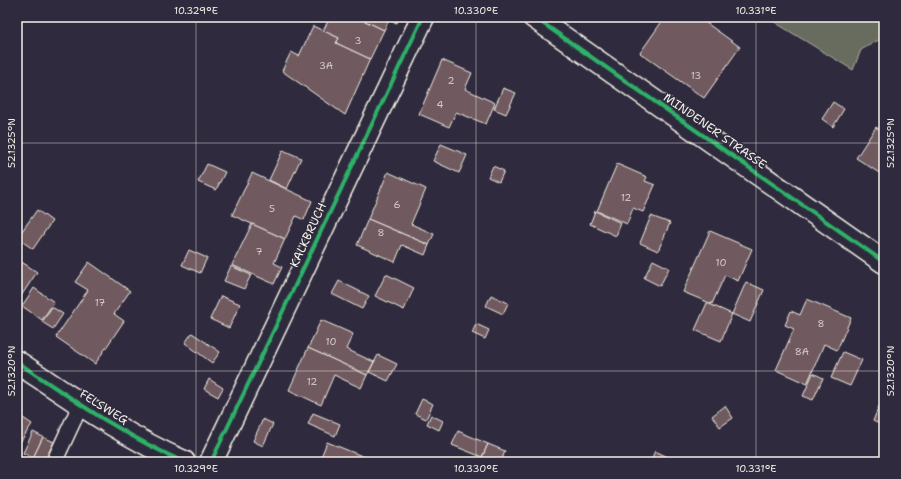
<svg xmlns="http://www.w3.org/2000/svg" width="901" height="479" viewBox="0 0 901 479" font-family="'Shantell Sans',sans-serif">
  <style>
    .green { fill: #676c5e; stroke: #aeaea3 }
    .building { fill: #705a5f; stroke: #f4f1e8 }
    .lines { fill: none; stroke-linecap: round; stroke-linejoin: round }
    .service-casing { stroke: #f4f1e8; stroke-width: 18 }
    .minor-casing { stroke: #f4f1e8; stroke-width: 25 }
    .tertiary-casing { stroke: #f4f1e8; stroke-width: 25 }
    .service { stroke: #2f2a3d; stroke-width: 15 }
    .minor { stroke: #2f2a3d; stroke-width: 22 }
    .tertiary { stroke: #2f2a3d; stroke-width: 22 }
    .cycleway-casing { stroke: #2f2a3d; stroke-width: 6 }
    .cycleway { stroke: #2db169; stroke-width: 4 }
    .ticks { fill: none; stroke: #f4f1e8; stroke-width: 1; stroke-opacity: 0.45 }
    .labels { text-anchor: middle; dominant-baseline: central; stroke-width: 3; stroke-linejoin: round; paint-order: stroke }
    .number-label { font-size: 10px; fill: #d3cbc6 }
    .street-label { font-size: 12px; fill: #f4f1e8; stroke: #2f2a3d }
    .neatline { fill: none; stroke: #f4f1e8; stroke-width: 1.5 }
    .ticks-label { font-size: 10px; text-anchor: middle; fill: #f4f1e8 }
  </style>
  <rect width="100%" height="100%" fill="#2f2a3d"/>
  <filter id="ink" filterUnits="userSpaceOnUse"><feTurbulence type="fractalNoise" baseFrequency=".025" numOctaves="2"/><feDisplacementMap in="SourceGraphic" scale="8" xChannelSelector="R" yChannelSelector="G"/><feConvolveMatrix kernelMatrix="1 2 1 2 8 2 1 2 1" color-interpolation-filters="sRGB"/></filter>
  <g filter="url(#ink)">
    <polygon class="green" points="766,17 884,17 882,38 861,50 853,70"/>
    <g class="building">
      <polygon points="330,17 357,17 384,30 370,59 336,43 339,38 323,31"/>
      <polygon points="357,17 399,17 397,23 389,20 384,30"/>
      <polygon points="665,17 698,17 740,47 704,98 640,53"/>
      <polygon points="313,26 339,38 336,43 370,59 345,115 282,71 291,52 299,56"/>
      <polygon points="442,60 472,73 465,89 495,103 486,124 456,112 449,127 419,114"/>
      <polygon points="503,88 516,93 506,114 494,109"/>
      <polygon points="833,102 844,109 833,127 822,119"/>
      <polygon points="876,127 884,133 884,176 856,158"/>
      <polygon points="441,144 467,155 459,173 433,161"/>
      <polygon points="283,150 301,158 287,189 269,180"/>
      <polygon points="207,164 225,172 216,190 198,182"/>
      <polygon points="617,164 647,177 645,181 655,185 643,212 633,208 627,224 597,211"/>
      <polygon points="493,166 504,171 499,182 488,177"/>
      <polygon points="388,172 426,189 411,224 434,234 429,245 368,219"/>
      <polygon points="252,173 312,201 304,220 296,216 285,239 232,215"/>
      <polygon points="37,210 52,221 33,249 17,238"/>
      <polygon points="595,211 621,223 616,236 590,224"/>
      <polygon points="651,216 670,223 658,251 640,243"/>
      <polygon points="368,219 429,245 425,255 402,245 395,262 357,245"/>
      <polygon points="252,224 285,239 274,263 282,267 274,284 232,265"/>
      <polygon points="710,231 752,249 738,281 725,275 712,304 683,292"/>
      <polygon points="189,250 207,258 200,273 182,265"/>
      <polygon points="17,259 37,272 17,302"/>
      <polygon points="653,260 669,268 660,286 644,278"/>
      <polygon points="89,262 130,291 114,314 124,321 95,364 56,337 88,290 75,282"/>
      <polygon points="231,266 251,275 244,289 224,281"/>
      <polygon points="386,274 414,288 404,310 375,296"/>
      <polygon points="339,281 369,296 362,309 332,294"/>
      <polygon points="746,282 764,290 750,322 732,314"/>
      <polygon points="34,288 54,302 42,320 22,306"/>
      <polygon points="491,295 508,303 503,314 486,306"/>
      <polygon points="221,296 240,304 229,328 210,319"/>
      <polygon points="807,299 851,318 837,350 824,344 807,384 776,370 794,329 785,325 791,311 800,315"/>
      <polygon points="707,303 732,314 721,341 695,330"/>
      <polygon points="52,307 63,314 53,329 42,322"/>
      <polygon points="321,320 353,334 346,349 374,362 367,375 308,348"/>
      <polygon points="476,324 489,330 485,339 472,333"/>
      <polygon points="192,333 220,352 212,363 185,343"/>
      <polygon points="308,348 367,375 361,388 334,375 321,405 289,390"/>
      <polygon points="843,352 862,360 850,386 831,378"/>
      <polygon points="378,355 397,364 388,381 369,372"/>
      <polygon points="813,373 823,378 813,400 803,396"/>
      <polygon points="209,379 223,388 218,397 204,389"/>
      <polygon points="422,399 433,404 426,419 415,414"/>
      <polygon points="882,399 884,399 884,426 873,421"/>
      <polygon points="725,406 733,418 720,427 712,416"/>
      <polygon points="313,413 340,424 335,436 308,424"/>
      <polygon points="17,414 32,424 17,447"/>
      <polygon points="431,415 443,421 439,430 427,424"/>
      <polygon points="263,419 273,424 263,446 253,441"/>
      <polygon points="458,431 488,444 482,457 452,445"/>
      <polygon points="33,432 43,437 33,458 23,453"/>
      <polygon points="43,437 54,442 44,462 41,462 33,458"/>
      <polygon points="327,442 367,458 365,462 319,462"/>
      <polygon points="488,444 505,451 501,462 480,462"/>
      <polygon points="655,451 670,458 668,462 650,462"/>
    </g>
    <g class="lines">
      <g class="service-casing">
        <polyline id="service" points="54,462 81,404"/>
      </g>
      <g class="minor-casing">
        <g id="minor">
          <path d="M17,362C71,398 124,436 184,462"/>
          <polyline points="211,462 423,17"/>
        </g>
      </g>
      <g class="tertiary-casing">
        <polyline id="tertiary" points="534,17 884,262"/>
      </g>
      <use href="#service" class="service"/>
      <use href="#minor" class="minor"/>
      <use href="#tertiary" class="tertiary"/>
      <g class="cycleway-casing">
        <g id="cycleway">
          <polyline points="534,17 884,262"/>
          <path d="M17,362C71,398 124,436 184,462"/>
          <polyline points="211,462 423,17"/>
        </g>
      </g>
      <use href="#cycleway" class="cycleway"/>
    </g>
  </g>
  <path class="ticks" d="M196,17V462M476,17V462M756,17V462M17,143H884M17,371H884"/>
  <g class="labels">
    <g class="number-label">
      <text x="358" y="40">3</text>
      <text x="326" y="65">3A</text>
      <text x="696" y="75">13</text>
      <text x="451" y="80">2</text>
      <text x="440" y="104">4</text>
      <text x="626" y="197">12</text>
      <text x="397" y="204">6</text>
      <text x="272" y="208">5</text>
      <text x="381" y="232">8</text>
      <text x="259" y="251">7</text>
      <text x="721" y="262">10</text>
      <text x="100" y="302">17</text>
      <text x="821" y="323">8</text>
      <text x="331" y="341">10</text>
      <text x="802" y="351">8A</text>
      <text x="312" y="381">12</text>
    </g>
    <g class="street-label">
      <text transform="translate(715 131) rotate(35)">MINDENER STRASSE</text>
      <text transform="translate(308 235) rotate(-65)">KALKBRUCH</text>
      <text transform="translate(104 407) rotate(32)">FELSWEG</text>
    </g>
  </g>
  <rect width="901" height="479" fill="none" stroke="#2f2a3d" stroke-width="44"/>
  <rect x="22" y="22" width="857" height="435" class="neatline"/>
  <g class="ticks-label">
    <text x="196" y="14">10.329°E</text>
    <text x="476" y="14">10.330°E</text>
    <text x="756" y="14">10.331°E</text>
    <text transform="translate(11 143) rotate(-90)" y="4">52.1325°N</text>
    <text transform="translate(890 143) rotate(-90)" y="4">52.1325°N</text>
    <text transform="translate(11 371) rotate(-90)" y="4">52.1320°N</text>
    <text transform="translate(890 371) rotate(-90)" y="4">52.1320°N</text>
    <text x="196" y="472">10.329°E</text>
    <text x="476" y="472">10.330°E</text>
    <text x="756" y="472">10.331°E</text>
  </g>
</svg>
